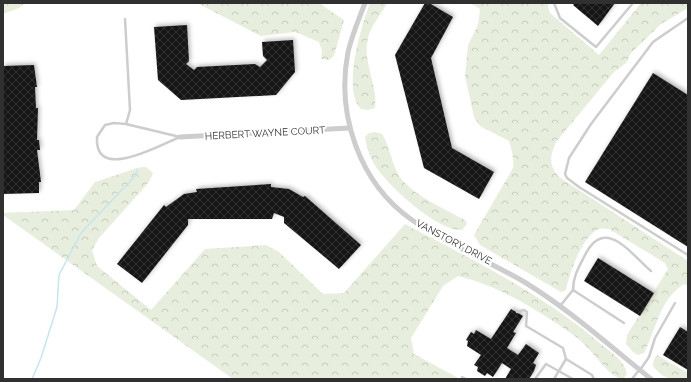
<svg xmlns="http://www.w3.org/2000/svg" width="691" height="382" viewBox="0 0 691 382" font-family="Raleway,sans-serif">
  <style>
    .forest { fill: url(#forest-crowns) }
    .lines { fill: none; stroke-linecap: round; stroke-linejoin: round }
    .stream { stroke: #c8e4ef; stroke-width: 1.5 }
    .building { fill: url(#building-cross-hatch); filter: url(#shadow) }
    .service { stroke: #cdcdcd; stroke-width: 2.5 }
    .minor { stroke: #cdcdcd; stroke-width: 5 }
    .labels { text-anchor: middle; dominant-baseline: central; stroke-width: 4; stroke-linejoin: round; paint-order: stroke }
    .street-label { font-size: 10px; fill: #303030; stroke: #fff }
  </style>
  <defs>
    <pattern id="forest-crowns" width="20" height="18" patternUnits="userSpaceOnUse"><rect width="20" height="18" fill="#e8eedd"/><path d="M2 6a3 3 0 1 1 6 0M12 15a3 3 0 1 1 6 0" fill="none" stroke="#c7ccbe"/></pattern>
    <pattern id="building-cross-hatch" width="8" height="8" patternUnits="userSpaceOnUse"><rect width="8" height="8" fill="#171717"/><path d="M0 0l8 8M0 8l8-8" fill="none" stroke="#303030"/></pattern>
    <filter id="shadow"><feDropShadow dx="2" dy="-2" stdDeviation="2" flood-color="#0004"/></filter>
  </defs>
  <rect width="100%" height="100%" fill="#fff"/>
  <g class="forest">
    <polygon points="3,3 25,3 19,8 3,14"/>
    <polygon points="197,3 319,3 344,20 334,56 329,60 321,59 322,51 319,42 295,32 261,36"/>
    <path d="M370,3H387C382,13 370,27 368,38C362,61 378,85 375,108L368,110L361,109C342,89 361,27 370,3Z"/>
    <path d="M470,3H547L550,13L599,55L641,3H688V8L661,24L631,53L626,63L614,72L556,142C550,157 548,164 559,177L688,261V286L684,284C659,300 657,328 644,353L638,355L633,352L626,344L627,335L668,269L665,263L609,229C606,229 602,228 599,229C582,236 569,274 566,290L561,292L480,245L474,235L513,168C514,158 512,151 509,141L480,126L474,117L465,76L468,45L478,25L480,9Z"/>
    <path d="M375,132L382,134C389,145 391,160 397,172C407,193 445,209 465,220L467,224L462,230C439,232 392,189 379,171C371,161 367,149 365,137L369,133Z"/>
    <path d="M146,167L153,173L149,182L99,238L92,250L97,266L151,310L205,249L266,245L279,252L323,294L344,293L405,224C473,260 543,294 602,345C613,354 624,360 627,374L623,379C611,379 593,352 583,343C576,336 567,331 559,325C527,304 495,285 458,276L443,286L411,338L414,354L460,379H233L3,215V213L74,210L95,182L137,168Z"/>
    <path d="M657,355L688,373V379C671,379 664,380 653,366L654,359Z"/>
  </g>
  <g class="lines">
    <polyline class="stream" points="32,379 41,358 57,307 59,275 81,233 136,175 137,170"/>
  </g>
  <g class="building">
    <polygon points="425,3 429,3 453,17 431,58 452,148 494,172 479,199 424,168 395,55"/>
    <polygon points="575,3 615,3 598,26 573,5"/>
    <polygon points="187,25 189,61 186,64 194,70 197,67 255,64 260,67 267,60 263,56 262,42 293,40 295,72 276,95 181,100 158,80 154,27"/>
    <polygon points="34,65 37,87 35,87 36,108 38,108 37,140 39,140 40,150 37,150 41,182 39,182 39,193 3,194 3,66"/>
    <polygon points="653,73 688,95 688,247 585,182"/>
    <polygon points="271,184 271,187 289,189 303,197 305,196 361,245 339,269 284,223 284,217 274,213 272,219 188,219 188,225 142,283 117,264 164,205 166,207 184,194 197,192 196,189"/>
    <polygon points="598,258 654,293 640,316 584,281"/>
    <polygon points="511,309 523,316 513,332 516,333 507,348 518,355 526,344 539,353 533,363 536,365 534,371 529,379 505,379 511,369 502,363 493,377 487,373 485,376 477,371 478,367 474,365 481,355 467,346 468,341 466,340 471,332 474,334 476,330 491,339"/>
    <polygon points="680,327 688,332 688,370 663,355"/>
  </g>
  <g class="lines">
    <g class="service">
      <polyline points="554,3 560,18 596,47 633,3"/>
      <polyline points="688,18 653,42 591,124 569,158 565,174 567,178 579,187 688,255"/>
      <polyline points="125,19 130,110 126,124"/>
      <path d="M114,123L126,124L180,137C160,145 94,183 97,137L105,125Z"/>
      <path d="M573,290C573,276 579,267 585,255C605,216 630,253 651,271"/>
      <polyline points="560,306 573,290 624,323"/>
      <polyline points="517,312 524,310 527,312 526,326 563,348 566,359 554,379"/>
      <polyline points="566,359 592,375 594,379"/>
      <polyline points="640,370 649,357 655,338 675,303"/>
      <polyline points="462,377 466,379"/>
      <polyline points="535,379 546,364 573,379"/>
      <polyline points="632,379 639,370"/>
    </g>
    <g class="minor">
      <path d="M365,3C359,19 352,35 348,52C336,114 359,183 412,220C448,245 489,261 526,283C571,311 610,346 651,379"/>
      <polyline points="180,137 350,128"/>
    </g>
  </g>
  <g class="labels">
    <g class="street-label">
      <text transform="translate(265 133) rotate(-3)">HERBERT WAYNE COURT</text>
      <text transform="translate(454 242) rotate(28)">VANSTORY DRIVE</text>
    </g>
  </g>
  <rect width="691" height="382" fill="none" stroke="#303030" stroke-width="8"/>
</svg>
